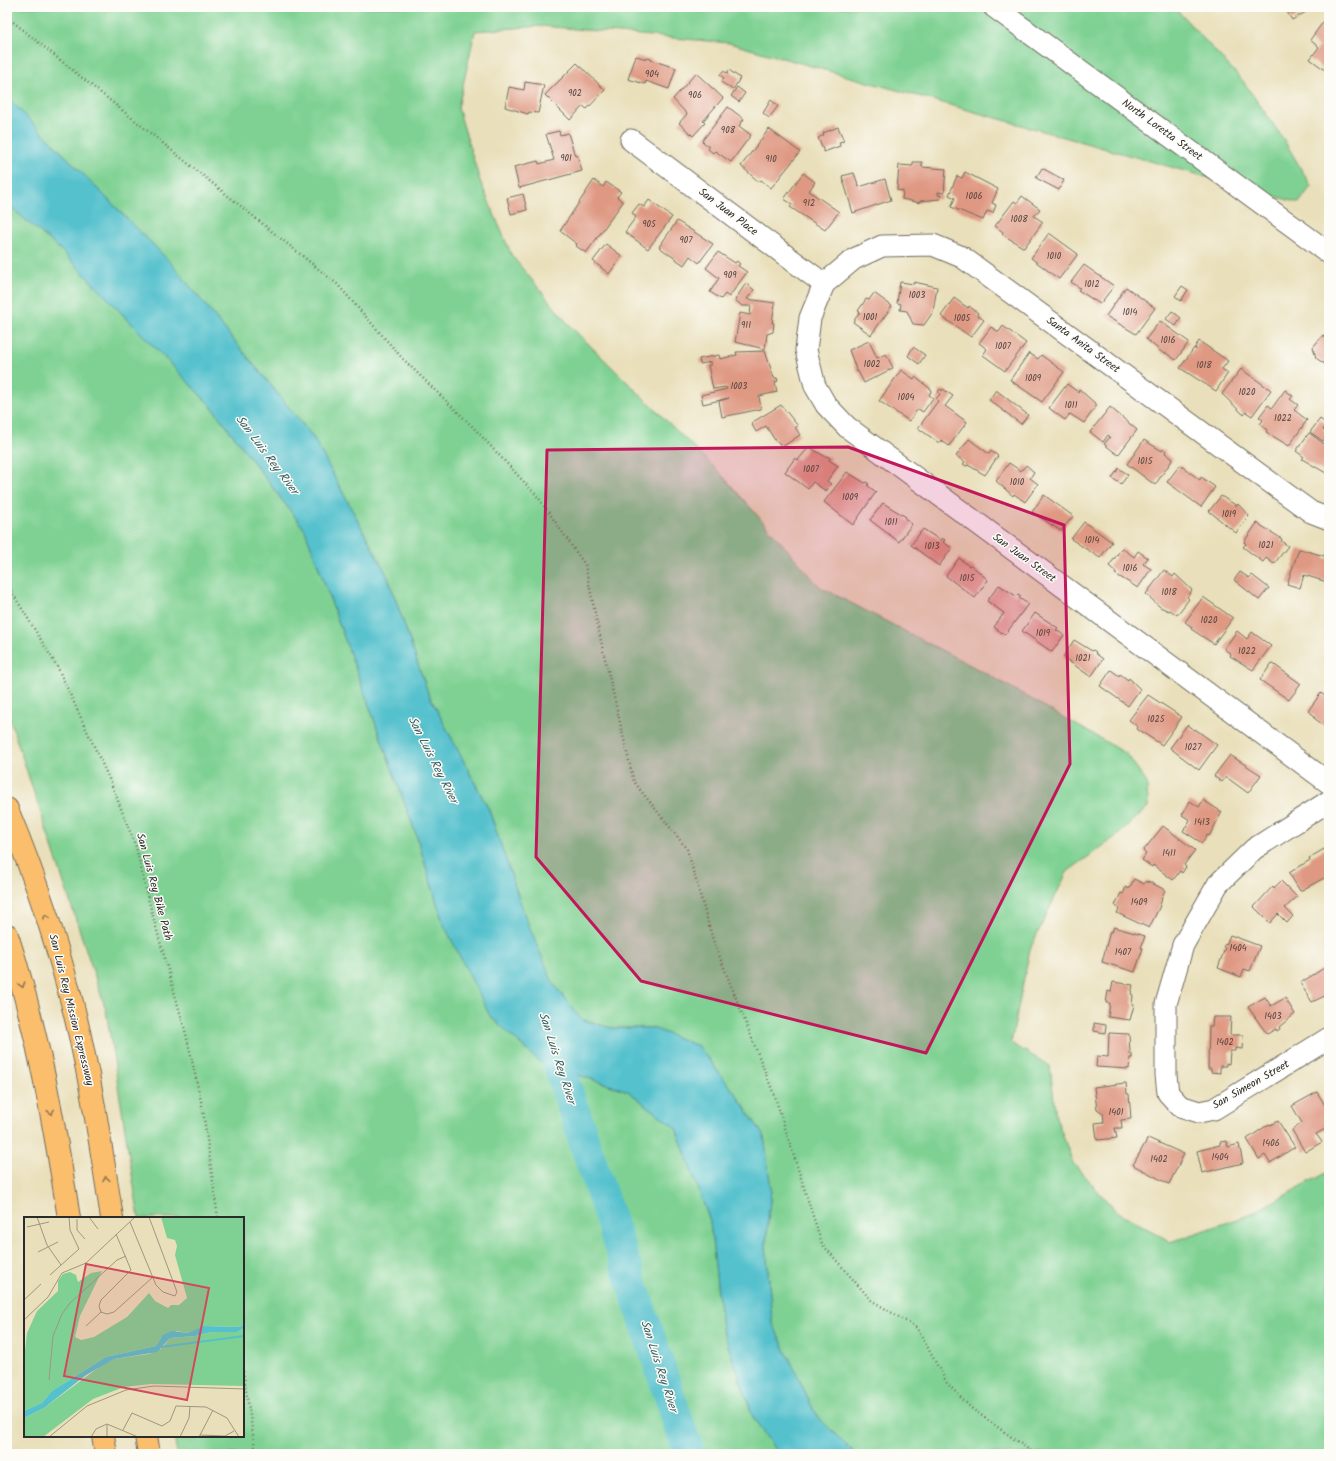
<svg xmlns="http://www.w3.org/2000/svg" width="1336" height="1461" viewBox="0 0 1336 1461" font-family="Kalam,sans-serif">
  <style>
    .green { fill: #7fd193; stroke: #557e5f }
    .water { fill: #54c1cd; stroke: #40767c }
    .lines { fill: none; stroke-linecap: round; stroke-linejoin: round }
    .river { stroke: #54c1cd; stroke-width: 31 }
    .building { fill: #df9983 }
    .minor-casing { stroke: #6e6a5d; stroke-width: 23 }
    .trunk-casing { stroke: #6e6a5d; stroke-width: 24 }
    .path { stroke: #6e6a5d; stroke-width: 2.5; stroke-dasharray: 1 3; stroke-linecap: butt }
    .minor { stroke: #fff; stroke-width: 21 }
    .trunk { stroke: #fabe6d; stroke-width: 22 }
    .oneway { stroke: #92744c }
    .marked { fill: #c2185b; fill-opacity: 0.2; stroke: #c2185b; stroke-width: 3; stroke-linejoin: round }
    .labels { text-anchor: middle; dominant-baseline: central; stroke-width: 3; stroke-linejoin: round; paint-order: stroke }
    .number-label { font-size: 9px; fill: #584641 }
    .street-label { font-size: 11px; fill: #2b2b2b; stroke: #fdfcf7 }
    .water-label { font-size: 12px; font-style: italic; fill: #396064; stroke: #fdfcf7 }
    .inset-river { fill: none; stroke: #54c1cd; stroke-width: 2 }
    .inset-road { fill: none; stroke: #9d9781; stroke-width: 1 }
    .view { fill: #d1495b; fill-opacity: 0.15; stroke: #d1495b; stroke-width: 2 }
    .inset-edge { fill: none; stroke: #2b2b2b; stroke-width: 2 }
  </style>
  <rect width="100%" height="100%" fill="#fdfcf7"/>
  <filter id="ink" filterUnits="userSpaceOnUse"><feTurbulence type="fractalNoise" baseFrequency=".025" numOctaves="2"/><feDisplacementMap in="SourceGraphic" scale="8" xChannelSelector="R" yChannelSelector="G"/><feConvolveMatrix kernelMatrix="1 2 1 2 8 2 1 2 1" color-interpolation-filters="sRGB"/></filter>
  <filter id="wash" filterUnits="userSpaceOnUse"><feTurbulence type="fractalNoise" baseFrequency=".012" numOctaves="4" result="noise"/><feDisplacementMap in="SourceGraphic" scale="16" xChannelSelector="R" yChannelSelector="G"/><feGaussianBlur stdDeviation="0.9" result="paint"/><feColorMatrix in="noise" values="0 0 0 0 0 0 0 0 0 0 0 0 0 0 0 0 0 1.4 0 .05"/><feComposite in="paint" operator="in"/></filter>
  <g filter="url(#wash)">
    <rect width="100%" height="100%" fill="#e9dfba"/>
    <g class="green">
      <polygon points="7,7 1174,7 1243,81 1284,140 1311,186 1299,203 729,43 542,26 475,31 458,108 480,181 512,256 570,326 721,474 820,587 989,675 1127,754 1147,783 1148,807 1118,835 1067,872 1030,949 1011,1043 1050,1066 1056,1117 1073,1163 1115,1210 1171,1242 1249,1215 1329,1171 1329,1454 855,1454 816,1415 772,1322 766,1244 771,1189 764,1136 735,1093 698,1046 653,1028 611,1028 581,1019 552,983 526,919 489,810 428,693 387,575 313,437 170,262 7,97"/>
      <polygon points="7,204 61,250 211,406 305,530 417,837 443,923 541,1063 628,1091 676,1128 710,1221 722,1328 753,1417 778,1454 177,1454 174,1436 243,1436 243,1218 139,1218 106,1010 7,711"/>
    </g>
    <polygon class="water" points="7,97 170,262 313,437 387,575 428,693 489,810 526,919 553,983 581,1019 611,1028 653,1028 698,1046 735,1093 764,1136 771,1189 766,1244 772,1322 816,1415 855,1454 778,1454 753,1417 722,1328 710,1221 676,1128 628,1091 541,1063 490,1016 443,923 417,837 305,530 211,406 61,250 7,204"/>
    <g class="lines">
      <polyline class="river" points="547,1030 689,1454"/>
    </g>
    <g id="blocks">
      <g class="building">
        <polygon points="1284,7 1310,7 1311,9 1292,20"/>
        <polygon points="1323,22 1329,27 1329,73 1310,59 1319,47 1310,40"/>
        <polygon points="636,56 647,59 648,58 651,59 651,60 676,68 669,89 646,81 645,84 628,79"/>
        <polygon points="577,63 605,90 587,109 583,106 570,120 545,95"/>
        <polygon points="729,70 740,78 733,90 721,82 724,78 720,75 723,71 727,73"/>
        <polygon points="696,73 723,98 703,121 705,123 693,136 679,123 687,114 673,99"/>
        <polygon points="525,82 544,85 538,113 529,112 528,114 505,107 509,87 524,90"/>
        <polygon points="737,87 745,93 739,102 731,96"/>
        <polygon points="771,100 778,106 769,118 763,113"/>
        <polygon points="728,107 744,119 739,126 751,135 731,162 715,151 713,153 708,149 709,147 702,141"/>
        <polygon points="838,127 844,141 839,142 840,146 824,152 818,138 824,135 823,133"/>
        <polygon points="769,129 800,152 771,188 761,180 759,182 741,166"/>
        <polygon points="559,131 560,135 568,133 575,156 577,155 582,171 519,188 514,167 538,161 539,164 554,160 546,134"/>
        <polygon points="913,162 922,162 922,167 946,169 944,193 938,192 938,195 941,195 940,199 920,201 920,203 902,199 903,191 897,190 899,165 913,166"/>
        <polygon points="1042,168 1064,180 1059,190 1036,178"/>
        <polygon points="965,172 998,189 992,203 996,205 993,213 987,211 983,220 951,207 955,198 949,195 957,176 962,178"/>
        <polygon points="803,173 815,182 809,191 839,212 825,230 790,207 792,204 784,199"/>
        <polygon points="854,173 859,187 885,179 891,200 853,213 842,176"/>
        <polygon points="594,180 603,187 606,182 621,192 617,197 623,202 586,253 576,246 577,244 560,231"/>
        <polygon points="523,194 527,210 511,214 507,198"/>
        <polygon points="1022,196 1040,209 1034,216 1043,222 1024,248 1002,234 1003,232 995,226 1014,201 1017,203"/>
        <polygon points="649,200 672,217 648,249 625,232 636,217 632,213 639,204 644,207"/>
        <polygon points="677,221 713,244 699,263 690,256 684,265 659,247"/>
        <polygon points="1049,233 1078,254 1059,279 1031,258"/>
        <polygon points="606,244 622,256 609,274 593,261"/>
        <polygon points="718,252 735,263 737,261 740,264 738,266 747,272 729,297 725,294 721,299 710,292 719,278 706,268"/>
        <polygon points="1084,265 1114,286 1100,304 1078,290 1080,288 1071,282"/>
        <polygon points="900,282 914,284 914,282 937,287 933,312 924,325 913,324 907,311 900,310 901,304 897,303"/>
        <polygon points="746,283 754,290 747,299 775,303 772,323 774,323 773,332 767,334 765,349 735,342 740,313 750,315 751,306 742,306 735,300"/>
        <polygon points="1182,286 1188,290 1181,301 1175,296"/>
        <polygon points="1126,287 1155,308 1136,334 1106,316"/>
        <polygon points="874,293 892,306 871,335 853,322 860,312 858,311 866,299 869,300"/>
        <polygon points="954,298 968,308 969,306 978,313 977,315 984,320 971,337 941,316"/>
        <polygon points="1172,311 1181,318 1176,326 1166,319"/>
        <polygon points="1160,321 1189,342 1176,360 1166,353 1164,354 1146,339"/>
        <polygon points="1003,326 1026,343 1005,371 983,355 987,349 979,343 991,327 999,332"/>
        <polygon points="1323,335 1329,340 1329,367 1316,358 1313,347"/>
        <polygon points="869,341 877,358 886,354 893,368 864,383 858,371 857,372 849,350"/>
        <polygon points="1199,341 1228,361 1222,369 1228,373 1216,391 1180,368 1194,348 1196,350 1195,347"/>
        <polygon points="913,347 925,355 919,364 908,356"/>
        <polygon points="765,351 774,378 777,378 778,381 775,382 777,392 759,396 761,409 722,417 719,401 729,398 703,404 701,395 727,389 726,387 713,389 708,365 711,365 711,362 700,364 699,359 719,355 720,359 737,355 736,352"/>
        <polygon points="1029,353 1038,359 1041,355 1064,372 1042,402 1010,380"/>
        <polygon points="1241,369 1271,390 1252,416 1246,412 1244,415 1222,394"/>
        <polygon points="901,370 914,379 915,377 932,390 929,395 933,398 923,412 918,409 909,421 879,401"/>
        <polygon points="1067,384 1078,392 1079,389 1097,405 1084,423 1070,414 1065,420 1049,408"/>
        <polygon points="940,389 942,391 943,389 953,396 945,406 967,422 949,446 941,440 939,443 918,428 938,401 936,399 940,394 938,392"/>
        <polygon points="996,390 1028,415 1021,424 989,400"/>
        <polygon points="1285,390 1293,396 1290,399 1298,405 1294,410 1307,420 1289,446 1266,432 1267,430 1260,424 1263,420 1259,417 1268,405 1272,408"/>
        <polygon points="781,405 798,426 795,427 800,435 782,447 777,441 776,442 766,426 756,432 751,423"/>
        <polygon points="1110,407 1137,430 1118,455 1104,444 1110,437 1108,435 1103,442 1090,432"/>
        <polygon points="1320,419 1327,424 1323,430 1329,433 1323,441 1310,432"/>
        <polygon points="1309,433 1329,447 1329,468 1326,473 1302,459 1304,457 1296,451"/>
        <polygon points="969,439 989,454 991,451 998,456 985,475 968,465 966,466 963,464 965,462 956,456"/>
        <polygon points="1144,440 1162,451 1163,449 1166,451 1165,453 1173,459 1155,485 1127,464"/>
        <polygon points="809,447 826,457 827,456 830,458 829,460 838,466 827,481 831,484 826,491 813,482 808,489 785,472 795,458 798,460"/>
        <polygon points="1009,463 1021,471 1026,465 1034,472 1030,478 1038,484 1025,502 1014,494 1013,496 996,481"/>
        <polygon points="1180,465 1200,480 1201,477 1215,487 1201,507 1167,482"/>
        <polygon points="1119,468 1128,475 1121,484 1112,478"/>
        <polygon points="847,472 865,483 866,482 869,484 867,485 876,492 853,525 824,502"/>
        <polygon points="1044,495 1073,516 1061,531 1032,512"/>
        <polygon points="1221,496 1237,506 1238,504 1249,516 1236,533 1209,511"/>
        <polygon points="883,503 906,517 905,519 912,524 899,542 870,520"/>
        <polygon points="1084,522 1112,542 1100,558 1071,539"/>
        <polygon points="1257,523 1282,539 1281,541 1288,546 1274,564 1266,558 1263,562 1243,547 1246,544 1244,542"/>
        <polygon points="923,529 940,540 942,538 945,540 943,542 952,548 939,566 911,545"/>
        <polygon points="1122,548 1134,557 1138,551 1148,558 1143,564 1151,569 1138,588 1115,574 1116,572 1109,566"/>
        <polygon points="1299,549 1325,556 1325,558 1329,559 1329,574 1327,582 1304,575 1300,588 1287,584"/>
        <polygon points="959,558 969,566 971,565 988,580 975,598 946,576"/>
        <polygon points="1164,570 1173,577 1175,574 1192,590 1187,597 1189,599 1177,615 1170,610 1169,611 1160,607 1146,594"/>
        <polygon points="1240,572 1249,578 1252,575 1269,588 1259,600 1234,580"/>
        <polygon points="999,585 1016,596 1018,594 1021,596 1019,598 1028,604 1005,635 994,627 1004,613 987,601"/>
        <polygon points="1203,597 1233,618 1214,644 1191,629 1192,627 1185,622"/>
        <polygon points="1035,613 1058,628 1056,630 1064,635 1052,652 1022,631"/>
        <polygon points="1237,631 1247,639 1252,632 1271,646 1253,670 1230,656 1231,654 1224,649"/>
        <polygon points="1074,640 1092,651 1093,650 1096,652 1095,653 1103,659 1091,677 1063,657"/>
        <polygon points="1272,663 1301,684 1289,700 1260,680"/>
        <polygon points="1111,670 1119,676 1120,674 1128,680 1129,678 1140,689 1128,706 1100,686"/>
        <polygon points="1321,693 1329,699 1329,727 1327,725 1326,727 1314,718 1315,716 1308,711"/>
        <polygon points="1148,695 1182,717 1162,745 1137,729 1138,727 1129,720"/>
        <polygon points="1187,725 1194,730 1195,729 1217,745 1199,770 1170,748"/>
        <polygon points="1230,755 1261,775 1248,793 1226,777 1222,782 1214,776"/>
        <polygon points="1203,800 1222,812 1209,836 1207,835 1202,843 1183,831 1190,820 1182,815 1190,801 1199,807"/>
        <polygon points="1163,826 1195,850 1184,865 1186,867 1182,873 1180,871 1173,880 1153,865 1152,867 1142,860 1146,854 1143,851"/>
        <polygon points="1324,849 1329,858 1329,873 1325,875 1326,877 1300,891 1289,873 1310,860 1309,858"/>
        <polygon points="1134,879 1144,884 1146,881 1148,883 1148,881 1165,890 1161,899 1162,899 1159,908 1149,928 1117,913 1119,909 1115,905 1121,893 1123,894 1126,887 1129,889"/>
        <polygon points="1281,881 1297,897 1285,908 1293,916 1287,923 1278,914 1270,923 1254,907 1273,886 1274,888"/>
        <polygon points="1114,927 1145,936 1141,948 1143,948 1135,972 1102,962 1110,931 1112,932"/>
        <polygon points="1230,935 1260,946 1250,971 1244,969 1241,977 1218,968 1225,948 1223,947 1225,944 1226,945"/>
        <polygon points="1329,965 1329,994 1312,1002 1300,983"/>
        <polygon points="1113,982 1133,985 1131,994 1133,995 1132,1005 1134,1005 1130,1020 1108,1017 1110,1003 1106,1003 1108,991 1111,992"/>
        <polygon points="1265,997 1271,1006 1285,998 1295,1014 1279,1027 1280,1029 1277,1031 1276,1029 1267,1034 1248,1007"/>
        <polygon points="1213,1017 1231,1017 1230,1035 1243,1035 1242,1049 1235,1048 1235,1051 1230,1051 1229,1064 1226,1063 1226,1066 1220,1066 1220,1073 1211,1072 1211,1069 1208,1069 1209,1026 1212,1026"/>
        <polygon points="1094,1023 1106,1025 1105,1033 1094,1031"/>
        <polygon points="1109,1033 1129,1034 1130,1054 1132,1054 1132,1058 1130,1058 1129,1069 1096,1067 1097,1056 1108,1057"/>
        <polygon points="1126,1083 1127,1094 1129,1094 1131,1119 1121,1120 1122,1128 1115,1128 1117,1138 1097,1140 1095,1123 1104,1122 1103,1113 1097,1109 1094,1087"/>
        <polygon points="1317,1092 1329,1112 1329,1127 1316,1134 1322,1142 1305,1152 1292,1130 1302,1123 1292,1106"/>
        <polygon points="1278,1121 1295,1147 1270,1163 1265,1155 1259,1159 1247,1139 1269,1124 1270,1125"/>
        <polygon points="1148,1138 1184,1154 1169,1184 1133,1165"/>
        <polygon points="1227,1141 1228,1147 1239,1144 1243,1163 1202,1173 1197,1151 1220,1145 1220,1142"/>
      </g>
    </g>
  </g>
  <g filter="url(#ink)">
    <use href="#blocks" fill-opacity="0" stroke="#6e6a5d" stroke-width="1"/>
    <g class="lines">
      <g class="minor-casing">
        <g id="minor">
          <polyline points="994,7 1329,253"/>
          <polyline points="631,140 824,284"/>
          <polyline points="1329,519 1311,512 962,257 933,245 882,246 854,259 824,284 810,318 806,350 815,386 826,405 847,427 1329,783"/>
          <polyline points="1329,801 1254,849 1218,884 1183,945 1166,1004 1166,1075 1168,1093 1180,1106 1199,1112 1214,1109 1329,1038"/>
        </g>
      </g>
      <g class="trunk-casing">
        <g id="trunk">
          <path d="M7,809C40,889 68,974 85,1060C96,1112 104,1165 112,1218"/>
          <path d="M7,935C37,1027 54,1122 69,1218"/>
          <polyline points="103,1436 106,1454"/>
          <polyline points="146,1436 149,1454"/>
        </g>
      </g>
      <g class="path">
        <polyline points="7,17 337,284 403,359 472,426 538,497 585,565 602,646 634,782 687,849 713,940 775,1097 822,1244 871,1300 917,1328 947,1383 971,1408 1035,1454"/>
        <polyline points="7,584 58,668 111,783 136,847 149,902 186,1034 203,1110 218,1218"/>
        <polyline points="243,1371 256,1454"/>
      </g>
      <use href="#minor" class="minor"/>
      <use href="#trunk" class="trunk"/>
    </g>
    <defs><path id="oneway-chevron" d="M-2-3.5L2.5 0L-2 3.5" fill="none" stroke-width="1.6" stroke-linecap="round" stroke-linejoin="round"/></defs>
    <g class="oneway">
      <use href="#oneway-chevron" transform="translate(46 917) rotate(-109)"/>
      <use href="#oneway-chevron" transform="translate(22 985) rotate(73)"/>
      <use href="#oneway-chevron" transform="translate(51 1112) rotate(80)"/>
      <use href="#oneway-chevron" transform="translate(106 1179) rotate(-99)"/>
    </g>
  </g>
  <path class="marked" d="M848,447L1064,525L1070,764L926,1053L641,981L536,857L547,450Z"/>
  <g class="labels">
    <g class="number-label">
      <text x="652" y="74">904</text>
      <text x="575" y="93">902</text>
      <text x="695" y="95">906</text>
      <text x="728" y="130">908</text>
      <text x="566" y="158">901</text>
      <text x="771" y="159">910</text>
      <text x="974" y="196">1006</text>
      <text x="809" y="203">912</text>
      <text x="1019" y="219">1008</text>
      <text x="649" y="224">905</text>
      <text x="686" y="240">907</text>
      <text x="1054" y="256">1010</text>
      <text x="730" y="275">909</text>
      <text x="1092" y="284">1012</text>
      <text x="917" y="295">1003</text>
      <text x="1130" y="312">1014</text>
      <text x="870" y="317">1001</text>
      <text x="962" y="318">1005</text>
      <text x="746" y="325">911</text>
      <text x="1168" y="340">1016</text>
      <text x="1003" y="346">1007</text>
      <text x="872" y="364">1002</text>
      <text x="1204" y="365">1018</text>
      <text x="1033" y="378">1009</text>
      <text x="739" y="386">1003</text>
      <text x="1247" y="392">1020</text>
      <text x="906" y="397">1004</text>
      <text x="1071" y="405">1011</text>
      <text x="1283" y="418">1022</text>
      <text x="1145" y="461">1015</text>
      <text x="811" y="469">1007</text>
      <text x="1017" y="482">1010</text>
      <text x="850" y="497">1009</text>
      <text x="1229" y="514">1019</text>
      <text x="891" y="522">1011</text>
      <text x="1092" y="540">1014</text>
      <text x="1266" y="545">1021</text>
      <text x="932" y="546">1013</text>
      <text x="1130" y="568">1016</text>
      <text x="967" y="578">1015</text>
      <text x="1169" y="592">1018</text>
      <text x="1209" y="620">1020</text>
      <text x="1043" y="633">1019</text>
      <text x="1247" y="651">1022</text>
      <text x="1083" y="658">1021</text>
      <text x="1156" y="719">1025</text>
      <text x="1193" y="747">1027</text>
      <text x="1202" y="822">1413</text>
      <text x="1169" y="853">1411</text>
      <text x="1139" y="902">1409</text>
      <text x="1238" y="948">1404</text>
      <text x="1123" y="952">1407</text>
      <text x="1273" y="1016">1403</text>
      <text x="1225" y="1042">1402</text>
      <text x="1116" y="1112">1401</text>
      <text x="1271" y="1143">1406</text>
      <text x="1220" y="1157">1404</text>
      <text x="1159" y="1159">1402</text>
    </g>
    <g class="street-label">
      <text transform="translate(1162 130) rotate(36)">North Loretta Street</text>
      <text transform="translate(728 212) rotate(37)">San Juan Place</text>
      <text transform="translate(1083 345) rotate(36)">Santa Anita Street</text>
      <text transform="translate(1024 558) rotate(36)">San Juan Street</text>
      <text transform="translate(154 887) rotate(75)">San Luis Rey Bike Path</text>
      <text transform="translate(71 1010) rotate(76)">San Luis Rey Mission Expressway</text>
      <text transform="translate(1251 1085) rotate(-30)">San Simeon Street</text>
    </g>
    <g class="water-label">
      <text transform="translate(267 455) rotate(53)">San Luis Rey River</text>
      <text transform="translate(433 760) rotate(63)">San Luis Rey River</text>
      <text transform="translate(557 1058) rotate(72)">San Luis Rey River</text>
      <text transform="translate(659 1366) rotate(72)">San Luis Rey River</text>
    </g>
  </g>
  <g transform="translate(24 1217)">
    <rect width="220" height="220" fill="#e9dfba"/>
    <path d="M137,0H220V108L215,110L183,109L164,116L153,114L137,121L132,129L82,140L28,174L18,186L0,194V143L3,116L13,94L34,74V64L39,57L46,55L52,58L54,65L67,56L78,54L56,99L51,120L57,123L70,120L103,100L125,76L131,84L144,91L147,88H155L163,81L151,38L153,29L151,23L143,21ZM220,111V169L127,167L100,170L69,182L19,220H0V201L20,191L78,148L90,142L125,137L138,131L146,121L171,119L187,115H213Z" fill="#7fd193"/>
    <path d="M220,108V111L213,115H187L171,119L146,121L133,135L90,142L62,158L20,191L0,201V194L18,186L28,174L82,140L132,129L139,118L148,114L164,116L180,109L215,110Z" fill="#54c1cd"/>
    <path class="inset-river" d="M137,130L220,119"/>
    <path class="inset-road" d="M13,0L23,28L37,48M65,0L74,12M53,2V13L61,22M106,5L132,68L139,75L151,79L153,75L125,0M3,10L25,5M14,35L34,25M26,58L55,32L46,13L45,0M0,83L17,67M77,95L75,89L77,83L107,53L92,17M77,95L83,97L90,95L129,60M0,103L24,80L38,56L62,46L111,0M62,109L77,95M25,163L29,119L38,97L46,86L93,43L102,39M83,207V220M99,213L108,196L138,209L146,204L152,189L182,190L203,201L215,220M176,218L201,219L210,214M25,220L63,189L102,173L130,169L220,172M67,220L72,212L83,207L114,220M156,220L165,201L166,189M175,220L189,193"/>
    <path class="view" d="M62,47L185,71L163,183L40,159Z"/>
    <rect width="220" height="220" class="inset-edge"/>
  </g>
  <rect width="1336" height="1461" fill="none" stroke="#fdfcf7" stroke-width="24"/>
</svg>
